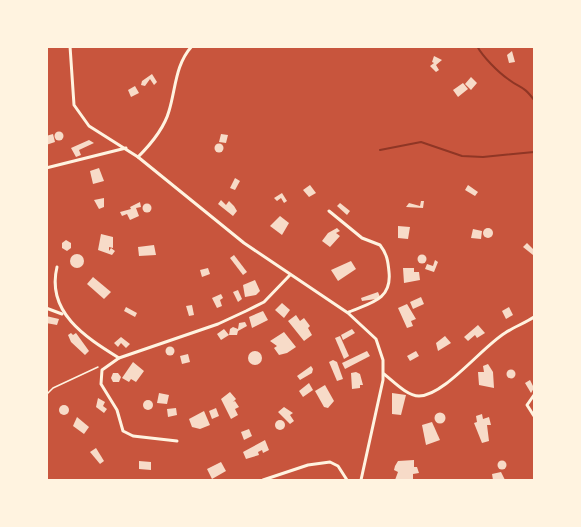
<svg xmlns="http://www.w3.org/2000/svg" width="581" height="527" viewBox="0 0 581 527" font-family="Mulish,sans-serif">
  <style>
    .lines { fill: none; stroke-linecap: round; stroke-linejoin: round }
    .stream { stroke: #8f3625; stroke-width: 2 }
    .building { fill: #f7dbc8 }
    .path { stroke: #fff3e0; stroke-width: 1.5 }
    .minor { stroke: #fff3e0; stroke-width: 3 }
  </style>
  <rect width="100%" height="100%" fill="#c8553d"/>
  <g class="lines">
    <g class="stream">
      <path d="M477,46C483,57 498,72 508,79C521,89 523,85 534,100"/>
      <polyline points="380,150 421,142 462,156 483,157 534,152"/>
    </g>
  </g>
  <g class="building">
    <polygon points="512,51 515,62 509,63 507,55"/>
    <polygon points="434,56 442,60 436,65 439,70 436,72 430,66 434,63 432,62"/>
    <polygon points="152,74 157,82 154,85 150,79 145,86 141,85 142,81"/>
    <polygon points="471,77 477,83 471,90 465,84"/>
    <polygon points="463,83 468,89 458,97 453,90"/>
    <polygon points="135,86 139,93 131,97 128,90"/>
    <circle cx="59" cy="136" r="4.5"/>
    <polygon points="53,134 55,142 46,145 46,136"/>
    <polygon points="221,134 228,135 226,143 219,142"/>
    <polygon points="89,140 94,143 79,150 81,155 76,157 71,148"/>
    <circle cx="219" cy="148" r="4.5"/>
    <polygon points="99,168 104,181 93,184 90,171"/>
    <polygon points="235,178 240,181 235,190 230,188"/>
    <polygon points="310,185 316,193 309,197 303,190"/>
    <polygon points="468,185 478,192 475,196 465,190"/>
    <polygon points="282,193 287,201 284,203 281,198 277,201 274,198"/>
    <polygon points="104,198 104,207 99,209 94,200"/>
    <polygon points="221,200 226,205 229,201 234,206 237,211 233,216 218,204"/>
    <polygon points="421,201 424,201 423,208 406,207 409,203 420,206"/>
    <polygon points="140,202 141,207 136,208 139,216 130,220 127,214 122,216 120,212 131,209 130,207"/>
    <polygon points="340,203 350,211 347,215 337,206"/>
    <circle cx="147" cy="208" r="4.5"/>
    <polygon points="280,216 289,223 282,235 270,226"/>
    <polygon points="398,226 410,227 408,239 398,238"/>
    <polygon points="337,228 340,231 336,233 340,236 330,247 322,241 328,233"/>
    <circle cx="488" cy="233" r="5"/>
    <polygon points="473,229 482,231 481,239 471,238"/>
    <polygon points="101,234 113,237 113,248 109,247 109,251 111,248 115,251 112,255 98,250"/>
    <polygon points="66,240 71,243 71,248 67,251 62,248 62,243"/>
    <polygon points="527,243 534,250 533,255 523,247"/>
    <polygon points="154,245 156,255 139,256 138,247"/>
    <circle cx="77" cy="261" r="7"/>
    <circle cx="422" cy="259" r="4.5"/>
    <polygon points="234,255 247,272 243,275 230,258"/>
    <polygon points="435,260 438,262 434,272 425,269 427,264 433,266"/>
    <polygon points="351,261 356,269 338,281 331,270"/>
    <polygon points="208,268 210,274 202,277 200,270"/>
    <polygon points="403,268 414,268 414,272 419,272 420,280 404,283"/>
    <polygon points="93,277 111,292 104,299 87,284"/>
    <polygon points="255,280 260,291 256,295 245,297 243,285"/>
    <polygon points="238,290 242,299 238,302 233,292"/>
    <polygon points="378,292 380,297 376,299 362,301 361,298"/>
    <polygon points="221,294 223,298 220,300 222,306 217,308 212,298"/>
    <polygon points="421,297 424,304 413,309 410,302"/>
    <polygon points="282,303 290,310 284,318 275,310"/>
    <polygon points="407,304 416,319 411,321 413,326 407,328 398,308"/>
    <polygon points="192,305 194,315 189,316 186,306"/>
    <polygon points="126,307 137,313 135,317 124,311"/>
    <polygon points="509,307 513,315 506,319 502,311"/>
    <polygon points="263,311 268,320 252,328 249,317"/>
    <polygon points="296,315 300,321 304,318 310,326 308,328 312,335 304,341 288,321"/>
    <polygon points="46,316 59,319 57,325 46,323"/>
    <polygon points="245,322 247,326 238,331 237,335 229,335 230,329 233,327 238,329 239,323"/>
    <polygon points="478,325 485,333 477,338 475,335 468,341 464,337"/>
    <polygon points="224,329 229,335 221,340 217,334"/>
    <polygon points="352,329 355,333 343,340 341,335"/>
    <polygon points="284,332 296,347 287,353 279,355 274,348 277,346 270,341"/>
    <polygon points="71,333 73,335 76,333 89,351 85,355 71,342 68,335"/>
    <polygon points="340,336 349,356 344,359 335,338"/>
    <polygon points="445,336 451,343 438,351 436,343"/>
    <polygon points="121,337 130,344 126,348 121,343 118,347 114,343"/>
    <circle cx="170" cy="351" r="4.5"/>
    <circle cx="255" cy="358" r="7"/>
    <polygon points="367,351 370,356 345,369 342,363"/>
    <polygon points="416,351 419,356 410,361 407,356"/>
    <polygon points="188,354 190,362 182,364 180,356"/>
    <polygon points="333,360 337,362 343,379 337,381 329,362"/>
    <polygon points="133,362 144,371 136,382 131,379 129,382 122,378"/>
    <polygon points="488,364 493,372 494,388 479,385 478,372 484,372 483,366"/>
    <polygon points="311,366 313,369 312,373 300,380 297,376"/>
    <circle cx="511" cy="374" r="4.5"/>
    <polygon points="356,372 360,374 363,385 360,385 360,388 352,389 351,373"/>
    <polygon points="113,373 118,373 121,377 119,382 113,382 111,378"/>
    <polygon points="530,380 534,388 531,393 525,383"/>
    <polygon points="309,383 313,390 303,397 299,391"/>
    <polygon points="325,385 334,401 328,408 324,407 315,391"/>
    <polygon points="230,392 236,399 233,402 235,401 239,407 235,409 238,415 231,419 221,399"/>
    <polygon points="159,393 169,395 167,404 157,403"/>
    <polygon points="392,393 406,395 401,415 392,414"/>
    <polygon points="98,398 105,402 103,406 107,409 104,413 96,407"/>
    <circle cx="148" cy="405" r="5"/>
    <circle cx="64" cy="410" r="5"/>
    <polygon points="284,407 293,413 290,415 294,421 290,424 278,412"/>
    <polygon points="176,408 177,415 168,417 167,409"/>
    <polygon points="216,408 219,416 212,419 209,411"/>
    <polygon points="204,411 210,425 200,429 192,427 189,419"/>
    <circle cx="440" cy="418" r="5.5"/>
    <polygon points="482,414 483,419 489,417 491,425 487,425 489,441 482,443 474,423 477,422 476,416"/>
    <polygon points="77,417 89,427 84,434 73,426"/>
    <circle cx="280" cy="425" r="5"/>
    <polygon points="432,422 440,440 426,445 422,425"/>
    <polygon points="249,429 252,436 244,440 241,432"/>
    <polygon points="265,440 269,450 263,453 262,450 258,452 259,455 246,459 243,452"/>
    <polygon points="96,448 104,461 100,464 90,452"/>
    <polygon points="414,460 414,467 417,467 419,473 413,474 413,479 395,480 398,472 394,470 395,466 398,461"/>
    <circle cx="502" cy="465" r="4.5"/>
    <polygon points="139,461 151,462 151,470 139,469"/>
    <polygon points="221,462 226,471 212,479 207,469"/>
    <polygon points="501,472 505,480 493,480 492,474"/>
  </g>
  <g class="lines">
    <polyline class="path" points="46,395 53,388 98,367"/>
    <g class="minor">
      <polyline points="70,46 74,105 89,126 138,157 244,243 348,313 376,339 383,360 383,380 361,480"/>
      <path d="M138,157C150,145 164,129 169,111C176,88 175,65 192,46"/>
      <polyline points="46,168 126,148"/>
      <path d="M329,211L362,238L380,245C387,254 388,261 389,272C392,300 370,303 349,312"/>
      <path d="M57,267C46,312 85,337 119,358"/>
      <polyline points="46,308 62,314"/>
      <path d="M384,374C393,381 407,396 419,396C444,396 482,347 505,333C514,327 525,323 534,317"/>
      <polyline points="534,395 527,405 534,416"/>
      <polyline points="177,441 133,436 123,431 117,410 101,384 102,370 119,358 218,324 246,311 264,302 290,275"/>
      <polyline points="263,480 308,465 330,462 338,466 347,480"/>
    </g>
  </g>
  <rect width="581" height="527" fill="none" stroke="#fff3e0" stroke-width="96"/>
</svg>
